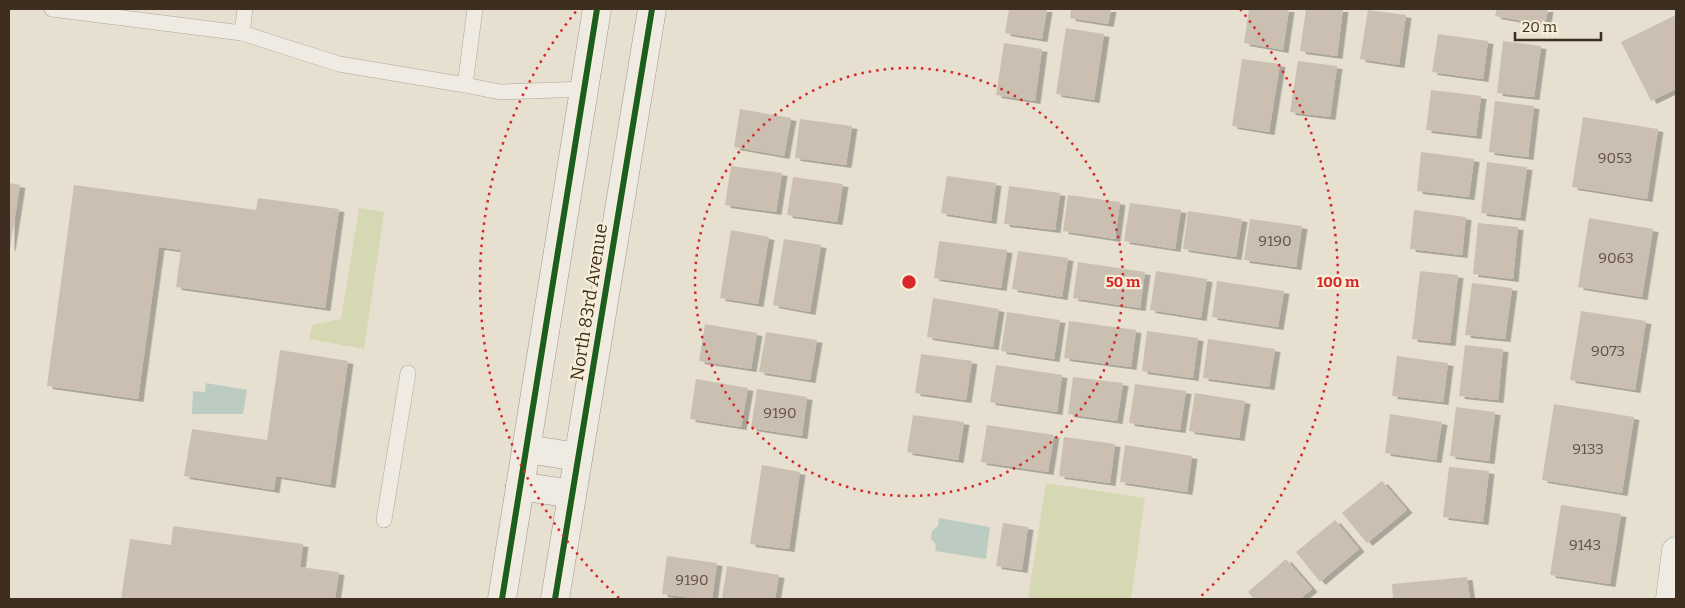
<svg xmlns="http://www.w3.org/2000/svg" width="1685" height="608" viewBox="0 0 1685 608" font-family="Bitter,serif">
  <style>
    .green { fill: #d6d7b3 }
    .water { fill: #bcccc2 }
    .building { fill: #cbbfb2; filter: url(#shadow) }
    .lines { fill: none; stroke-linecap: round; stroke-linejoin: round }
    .service-casing { stroke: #ada599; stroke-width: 16 }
    .minor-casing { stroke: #ada599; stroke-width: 29 }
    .secondary-casing { stroke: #9c958a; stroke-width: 29 }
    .service { stroke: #efebe3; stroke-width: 15 }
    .minor { stroke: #efebe3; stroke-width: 28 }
    .secondary { stroke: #efebe3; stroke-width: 28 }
    .cycleway-casing { stroke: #f7eed8; stroke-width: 9 }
    .cycleway { stroke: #1b5e20; stroke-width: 6 }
    .ring { fill: none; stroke: #d62828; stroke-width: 2.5; stroke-dasharray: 2.5 5 }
    .labels { text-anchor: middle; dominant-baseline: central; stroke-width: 4.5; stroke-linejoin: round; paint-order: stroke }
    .number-label { font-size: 15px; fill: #605244 }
    .street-label { font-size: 18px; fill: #3d2e20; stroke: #f7eed8 }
    .centre { fill: #d62828; stroke: #f7eed8; stroke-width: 2.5 }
    .ring-label { font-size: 15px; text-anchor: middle; font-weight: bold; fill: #d62828; stroke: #f7eed8; stroke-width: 4.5; stroke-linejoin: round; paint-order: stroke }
  </style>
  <defs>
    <filter id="shadow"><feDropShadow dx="5.5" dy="3" stdDeviation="0" flood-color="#0004"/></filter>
  </defs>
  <rect width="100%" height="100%" fill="#e7e0d1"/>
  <g class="green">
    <polygon points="359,208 384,212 364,349 309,339 312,325 341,319"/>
    <polygon points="1046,483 1145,498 1131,599 1028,599"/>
  </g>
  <g class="water">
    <polygon points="206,383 247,390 243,414 192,414 193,391 205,392"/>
    <path d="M939,518L990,527L986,559L935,551L936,544L931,539C931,532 932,530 938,526Z"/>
  </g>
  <g class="building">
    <polygon points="1009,9 1047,9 1042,39 1005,33"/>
    <polygon points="1071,9 1111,9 1108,24 1070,18"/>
    <polygon points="1249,9 1289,9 1283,50 1244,43"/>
    <polygon points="1306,9 1343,9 1337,56 1300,51"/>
    <polygon points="1497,9 1548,9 1545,25 1495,16"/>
    <polygon points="1368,10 1406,15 1399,65 1360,59"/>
    <polygon points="1676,15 1676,89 1651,101 1621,42"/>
    <polygon points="1066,28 1104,34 1094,100 1056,94"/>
    <polygon points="1438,34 1488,41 1483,79 1432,72"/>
    <polygon points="1503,41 1541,46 1534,97 1497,93"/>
    <polygon points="1004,43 1042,49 1035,101 996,95"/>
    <polygon points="1242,59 1280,64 1269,132 1232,126"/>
    <polygon points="1298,61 1337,66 1330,117 1290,112"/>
    <polygon points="1431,90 1481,96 1476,136 1426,130"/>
    <polygon points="1495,101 1534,106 1528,157 1489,152"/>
    <polygon points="740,109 791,118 784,156 734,147"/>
    <polygon points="1583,117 1658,129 1647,199 1572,187"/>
    <polygon points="800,119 852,126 846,165 795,158"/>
    <polygon points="1421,152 1474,159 1469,197 1417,191"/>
    <polygon points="1487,162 1527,167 1520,218 1481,213"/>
    <polygon points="731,166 782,173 776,212 725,205"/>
    <polygon points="947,176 996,183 991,221 941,213"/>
    <polygon points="793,177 843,184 837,222 787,215"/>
    <polygon points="9,183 20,185 10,248 9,248"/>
    <polygon points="74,185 256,210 258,198 339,209 325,308 176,287 181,250 159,247 138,399 47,386"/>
    <polygon points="1009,186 1060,193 1055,230 1004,224"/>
    <polygon points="1068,195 1120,202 1115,239 1063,231"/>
    <polygon points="1130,203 1181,210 1175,249 1124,241"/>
    <polygon points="1414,210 1466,217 1462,255 1410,249"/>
    <polygon points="1188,211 1242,219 1236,257 1183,249"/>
    <polygon points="1589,218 1653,229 1642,297 1578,287"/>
    <polygon points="1250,219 1302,226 1296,267 1244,260"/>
    <polygon points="1478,223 1518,227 1513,279 1473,274"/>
    <polygon points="731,230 769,237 758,304 720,298"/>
    <polygon points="784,239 821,245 810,312 773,305"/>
    <polygon points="939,241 1007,250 1001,288 934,278"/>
    <polygon points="1018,251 1068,258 1062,297 1012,289"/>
    <polygon points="1078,262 1145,272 1140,308 1073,298"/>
    <polygon points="1156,271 1207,279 1201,318 1150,310"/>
    <polygon points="1420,271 1458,275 1450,343 1412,339"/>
    <polygon points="1217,281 1284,291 1278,327 1212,317"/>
    <polygon points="1472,283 1512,288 1505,339 1465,335"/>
    <polygon points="933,298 999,309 993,347 927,337"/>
    <polygon points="1581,311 1646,321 1635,390 1570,380"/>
    <polygon points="1007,312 1060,320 1054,359 1001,351"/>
    <polygon points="1069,321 1136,330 1131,367 1064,358"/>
    <polygon points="705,324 757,333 751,369 699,361"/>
    <polygon points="1147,331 1198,338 1193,378 1142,371"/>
    <polygon points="766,332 817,340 810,380 759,372"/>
    <polygon points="1208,339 1275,349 1269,387 1203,378"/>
    <polygon points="1465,345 1503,349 1498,400 1459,396"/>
    <polygon points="280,350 348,361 330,485 276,476 274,490 184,476 192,429 267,440"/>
    <polygon points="921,354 972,361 966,400 915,393"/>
    <polygon points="1397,356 1448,363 1443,402 1392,396"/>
    <polygon points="996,365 1062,375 1057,412 990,402"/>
    <polygon points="1073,377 1123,383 1117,421 1068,414"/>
    <polygon points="696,379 748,388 741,427 690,419"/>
    <polygon points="1135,384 1186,391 1180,430 1129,423"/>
    <polygon points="757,389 807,397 802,436 751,428"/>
    <polygon points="1195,393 1245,401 1239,438 1189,431"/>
    <polygon points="1554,404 1634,417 1622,493 1542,480"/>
    <polygon points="1456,407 1495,412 1489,461 1450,456"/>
    <polygon points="1390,414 1442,422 1436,460 1385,453"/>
    <polygon points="913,415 964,422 958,460 907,452"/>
    <polygon points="987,425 1054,435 1048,472 981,462"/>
    <polygon points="1064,437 1115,444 1110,483 1059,476"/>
    <polygon points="1125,445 1192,456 1187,492 1120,482"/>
    <polygon points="762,465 800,472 789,549 750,544"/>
    <polygon points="1449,467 1489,471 1483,522 1443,517"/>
    <polygon points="1382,481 1407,510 1367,543 1342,513"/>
    <polygon points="1561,505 1621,514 1610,584 1550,575"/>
    <polygon points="1335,520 1359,549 1320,582 1296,552"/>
    <polygon points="1003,523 1028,527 1022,570 996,566"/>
    <polygon points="173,526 303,544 300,567 339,572 335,599 121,599 130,539 171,545"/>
    <polygon points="667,556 717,563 712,599 700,599 662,594"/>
    <polygon points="1286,559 1312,589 1300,599 1254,599 1248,592"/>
    <polygon points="727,566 779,575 775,599 722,599"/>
    <polygon points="1467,577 1470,599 1393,599 1392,584"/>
  </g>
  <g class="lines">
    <g class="service-casing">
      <g id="service">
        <polyline points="52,9 242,33 339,64 465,85 500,92 585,89"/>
        <polyline points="242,33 245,9"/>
        <polyline points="465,85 475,9"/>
        <polyline points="384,520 408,373"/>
      </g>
    </g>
    <g class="minor-casing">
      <polyline id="minor" points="1670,599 1676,551"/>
    </g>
    <g class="secondary-casing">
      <g id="secondary">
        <polyline points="527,449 578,457"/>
        <polyline points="520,486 572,494"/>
        <polyline points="502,599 597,9"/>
        <polyline points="555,599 652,9"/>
      </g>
    </g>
    <use href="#service" class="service"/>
    <use href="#minor" class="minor"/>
    <use href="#secondary" class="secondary"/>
    <g class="cycleway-casing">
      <g id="cycleway">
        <polyline points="502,599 597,9"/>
        <polyline points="555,599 652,9"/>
      </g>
    </g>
    <use href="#cycleway" class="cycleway"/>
  </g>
  <g class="ring">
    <circle cx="909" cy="282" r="214"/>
    <path d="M619 598A429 429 0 0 1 578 9M1240 9A429 429 0 0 1 1199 598"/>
  </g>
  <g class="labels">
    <g class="number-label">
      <text x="1615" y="158">9053</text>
      <text x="1275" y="241">9190</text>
      <text x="1616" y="258">9063</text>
      <text x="1608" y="351">9073</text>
      <text x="780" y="413">9190</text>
      <text x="1588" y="449">9133</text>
      <text x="1585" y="545">9143</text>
      <text x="692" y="580">9190</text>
    </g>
    <g class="street-label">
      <text transform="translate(589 302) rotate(-81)">North 83rd Avenue</text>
    </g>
  </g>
  <circle cx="909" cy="282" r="8" class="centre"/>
  <g class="ring-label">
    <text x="1123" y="287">50 m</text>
    <text x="1338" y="287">100 m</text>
  </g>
  <rect width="1685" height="608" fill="none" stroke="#3d2e20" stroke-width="20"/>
  <path d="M1515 32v8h86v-8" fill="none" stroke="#3d2e20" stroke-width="2.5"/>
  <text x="1522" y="32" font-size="15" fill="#3d2e20" stroke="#f7eed8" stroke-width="4" paint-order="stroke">20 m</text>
</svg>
